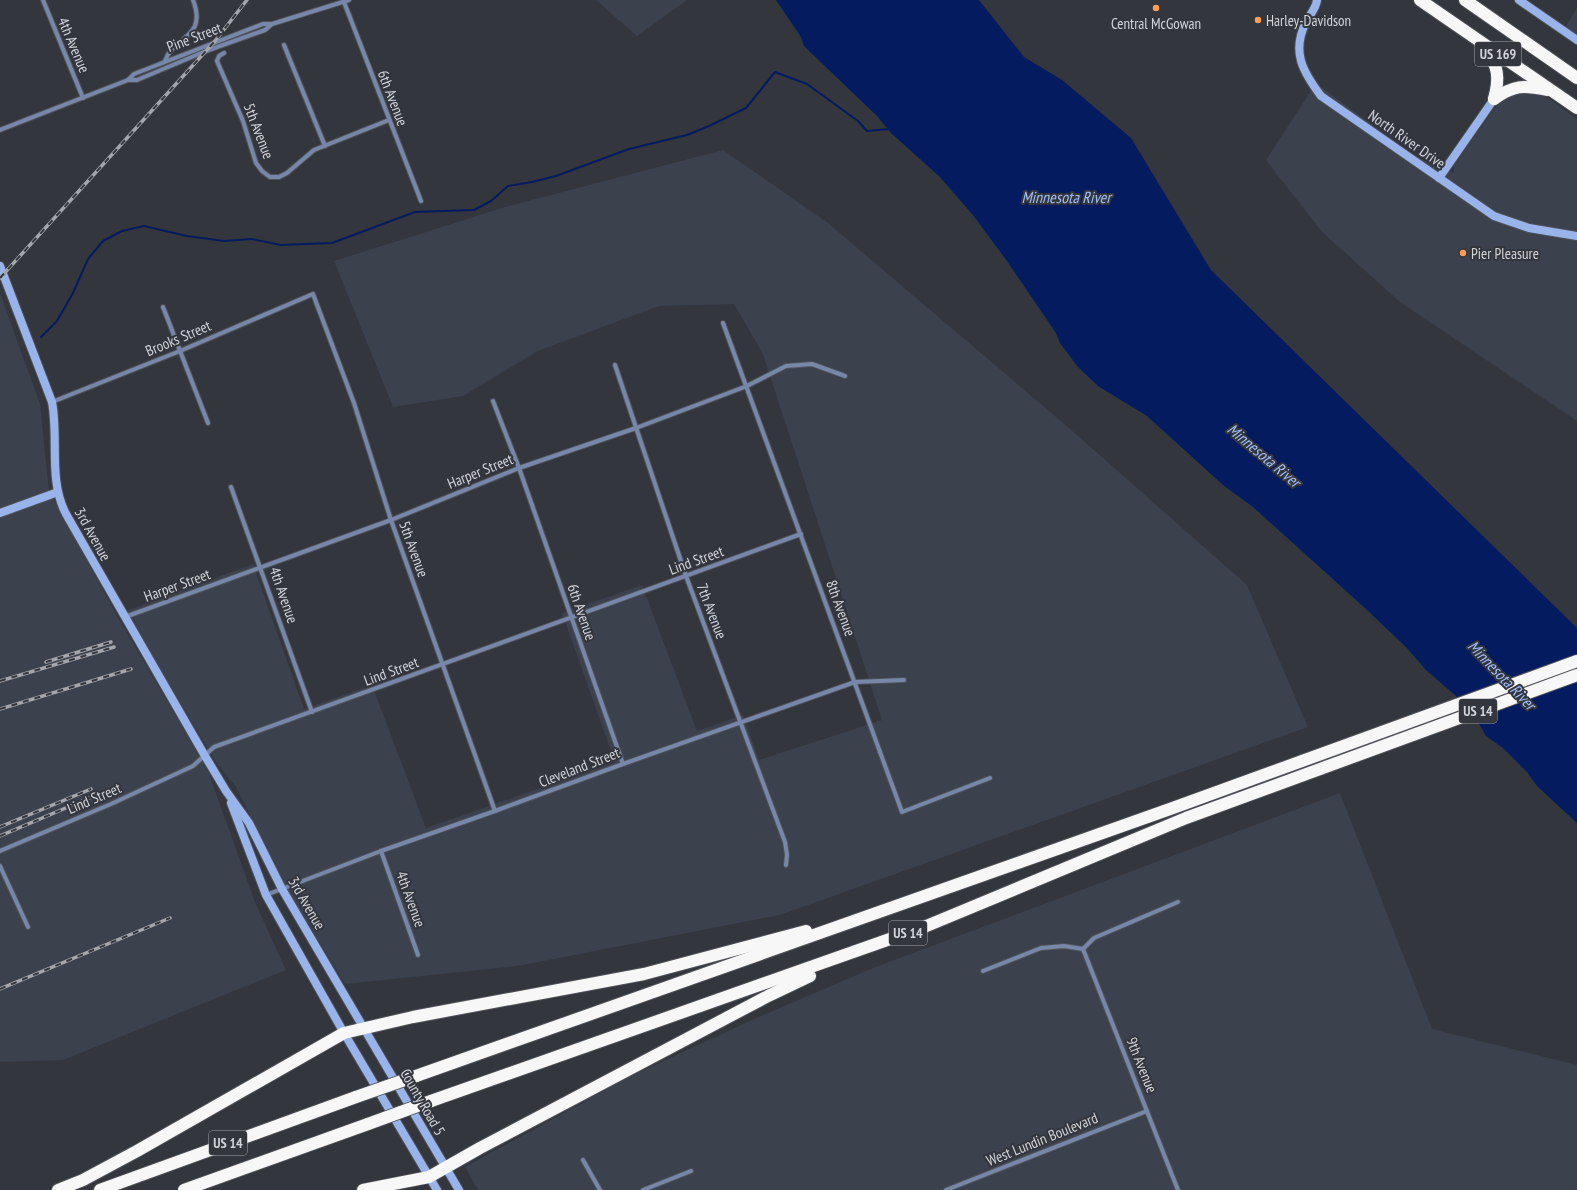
<svg xmlns="http://www.w3.org/2000/svg" width="1577" height="1190" viewBox="0 0 1577 1190" font-family="'PT Sans Narrow',sans-serif">
  <style>
    .built { fill: #3b414d }
    .water { fill: #041b5f }
    .lines { fill: none; stroke-linecap: round; stroke-linejoin: round }
    .stream { stroke: #041b5f; stroke-width: 2 }
    .street-casing { stroke: #505259; stroke-width: 6 }
    .secondary-casing { stroke: #505259; stroke-width: 10 }
    .highway-casing { stroke: #505259; stroke-width: 14 }
    .street { stroke: #7687a9; stroke-width: 4 }
    .secondary { stroke: #99b4eb; stroke-width: 8 }
    .highway { stroke: #f7f7f7; stroke-width: 12 }
    .rail-casing { stroke: #a4a6ab; stroke-width: 3.5 }
    .rail { stroke: #33363d; stroke-width: 2; stroke-dasharray: 6; stroke-linecap: butt }
    .highway-bridge-casing { stroke: #505259; stroke-width: 14; stroke-linecap: butt }
    .highway-bridge { stroke: #f7f7f7; stroke-width: 12 }
    .poi-dot { fill: #fd9c57; stroke: #33363d; stroke-width: 1.5 }
    .labels { text-anchor: middle; dominant-baseline: central; stroke-width: 4; stroke-linejoin: round; paint-order: stroke }
    .shield { fill: #33363d; stroke: #a2a5aa; stroke-width: 1 }
    .shield-label { font-size: 14px; font-weight: bold; fill: #d2d4d9 }
    .poi-label { font-size: 15px; fill: #d2d4d9; stroke: #33363d; text-anchor: start }
    .street-label { font-size: 15px; fill: #d2d4d9; stroke: #33363d }
    .water-label { font-size: 16px; font-style: italic; fill: #a1bffb; stroke: #33363d }
  </style>
  <rect width="100%" height="100%" fill="#33363d"/>
  <g class="built">
    <polygon points="596,0 687,0 637,36"/>
    <polygon points="1577,8 1577,46 1561,34"/>
    <polygon points="1316,83 1414,156 1454,173 1454,165 1495,108 1509,96 1522,91 1535,92 1548,98 1577,119 1577,421 1400,302 1322,232 1266,160"/>
    <polygon points="723,150 828,223 1069,428 1247,585 1308,727 780,915 518,966 345,984 290,894 236,787 215,761 126,611 253,564 304,709 372,685 426,828 615,762 562,613 642,585 697,731 743,715 759,760 882,720 763,354 734,304 659,306 538,351 463,396 393,407 334,261 505,207"/>
    <polygon points="0,293 40,404 49,491 116,614 208,771 255,902 286,970 63,1060 0,1062"/>
    <polygon points="1340,793 1432,1029 1577,1065 1577,1190 478,1190 465,1167 631,1076 754,1019 873,968"/>
  </g>
  <polygon class="water" points="776,0 979,0 1024,57 1062,80 1131,138 1211,270 1577,628 1577,823 1537,786 1527,772 1503,748 1486,736 1481,727 1463,702 1426,670 1407,648 1366,609 1253,507 1223,485 1147,416 1098,386 1078,367 1060,343 1056,333 1007,261 973,215 939,176 892,134 877,116 804,46 801,37"/>
  <g class="lines">
    <polyline class="stream" points="41,337 57,321 73,293 88,259 103,241 122,231 144,226 187,236 224,241 252,239 281,245 332,243 415,212 474,210 491,201 508,186 532,182 556,176 629,149 687,135 709,126 746,108 775,72 807,84 858,121 867,131 890,129"/>
    <g class="street-casing">
      <g id="street">
        <polyline points="43,0 83,98"/>
        <polyline points="344,2 421,201"/>
        <polyline points="284,45 325,146"/>
        <polyline points="224,53 219,56 217,61 243,121 256,163 262,171 270,177 279,177 287,173 314,150 389,120"/>
        <path d="M165,61C173,36 208,39 193,0"/>
        <polyline points="128,80 134,74 263,24 272,24 349,0"/>
        <polyline points="0,130 128,80 137,80 206,51 265,30 272,24"/>
        <polyline points="163,307 208,423"/>
        <polyline points="723,323 902,812 990,778"/>
        <polyline points="615,365 686,576 785,842 787,855 786,865"/>
        <polyline points="493,401 519,468 623,764"/>
        <polyline points="52,402 180,351 313,294 354,403 391,520 495,811"/>
        <polyline points="231,487 312,712"/>
        <polyline points="125,617 391,520 519,468 636,428 747,386 786,366 812,364 845,376"/>
        <polyline points="0,851 111,804 193,766 214,747 801,534"/>
        <polyline points="381,851 418,955"/>
        <polyline points="0,866 28,927"/>
        <polyline points="266,895 381,851 495,811 623,764 855,682 904,680"/>
        <polyline points="1083,949 1178,1190"/>
        <polyline points="1083,949 1094,938 1178,902"/>
        <polyline points="983,971 1041,948 1064,946 1083,949"/>
        <polyline points="583,1160 600,1190"/>
        <polyline points="643,1190 691,1171"/>
        <polyline points="946,1190 1147,1111"/>
      </g>
    </g>
    <g class="secondary-casing">
      <g id="secondary">
        <path d="M1317,0C1316,9 1310,14 1306,22C1291,52 1303,72 1321,96L1494,216L1529,228L1577,236"/>
        <polyline points="1519,0 1577,40"/>
        <polyline points="1439,178 1494,99"/>
        <path d="M0,266L52,402C59,439 48,480 66,514L205,756L226,791L249,823L282,889L459,1190"/>
        <polyline points="0,513 58,492"/>
        <polyline points="231,803 266,895 344,1033 437,1190"/>
      </g>
    </g>
    <g class="highway-casing">
      <g id="highway">
        <polyline points="1420,0 1577,108"/>
        <polyline points="1465,0 1577,78"/>
        <path d="M1486,48C1498,67 1500,77 1494,99"/>
        <path d="M1494,99C1514,85 1523,85 1547,90"/>
        <polyline points="416,1076 1170,809 1577,661"/>
        <polyline points="431,1101 924,927 1186,818 1577,675"/>
        <polyline points="58,1190 83,1180 137,1151 344,1033 413,1017 644,974 806,931"/>
        <polyline points="100,1190 356,1097"/>
        <polyline points="184,1190 368,1124"/>
        <polyline points="363,1190 429,1177 480,1148 768,996 810,976"/>
      </g>
    </g>
    <use href="#street" class="street"/>
    <use href="#secondary" class="secondary"/>
    <use href="#highway" class="highway"/>
    <g class="rail-casing">
      <g id="rail">
        <polyline points="0,278 215,41 247,0"/>
        <polyline points="46,662 111,642"/>
        <polyline points="0,681 114,647"/>
        <polyline points="0,709 131,669"/>
        <polyline points="0,827 91,789"/>
        <polyline points="0,836 94,796"/>
        <polyline points="0,989 170,918"/>
      </g>
    </g>
    <use href="#rail" class="rail"/>
    <g class="highway-bridge-casing">
      <g id="highway-bridge">
        <polyline points="356,1097 416,1076"/>
        <polyline points="368,1124 431,1101"/>
      </g>
    </g>
    <use href="#highway-bridge" class="highway-bridge"/>
  </g>
  <g class="poi-dot">
    <circle cx="1156" cy="8" r="4"/>
    <circle cx="1258" cy="20" r="4"/>
    <circle cx="1463" cy="253" r="4"/>
  </g>
  <g class="labels">
    <g class="shield">
      <rect x="1475" y="42" width="46" height="24" rx="3"/>
      <rect x="1459" y="699" width="38" height="24" rx="3"/>
      <rect x="889" y="921" width="38" height="24" rx="3"/>
      <rect x="209" y="1131" width="38" height="24" rx="3"/>
    </g>
    <g class="shield-label">
      <text x="1498" y="54">US 169</text>
      <text x="1478" y="711">US 14</text>
      <text x="908" y="933">US 14</text>
      <text x="228" y="1143">US 14</text>
    </g>
    <g class="poi-label">
      <text x="1266" y="20">Harley-Davidson</text>
      <text x="1156" y="23" text-anchor="middle">Central McGowan</text>
      <text x="1471" y="253">Pier Pleasure</text>
    </g>
    <g class="street-label">
      <text transform="translate(194 37) rotate(-21)">Pine Street</text>
      <text transform="translate(74 45) rotate(67)">4th Avenue</text>
      <text transform="translate(393 98) rotate(69)">6th Avenue</text>
      <text transform="translate(259 131) rotate(69)">5th Avenue</text>
      <text transform="translate(1407 139) rotate(35)">North River Drive</text>
      <text transform="translate(178 338) rotate(-23)">Brooks Street</text>
      <text transform="translate(480 471) rotate(-22)">Harper Street</text>
      <text transform="translate(93 534) rotate(61)">3rd Avenue</text>
      <text transform="translate(414 549) rotate(70)">5th Avenue</text>
      <text transform="translate(696 560) rotate(-20)">Lind Street</text>
      <text transform="translate(177 585) rotate(-20)">Harper Street</text>
      <text transform="translate(284 595) rotate(71)">4th Avenue</text>
      <text transform="translate(841 608) rotate(70)">8th Avenue</text>
      <text transform="translate(712 611) rotate(69)">7th Avenue</text>
      <text transform="translate(582 612) rotate(71)">6th Avenue</text>
      <text transform="translate(391 671) rotate(-20)">Lind Street</text>
      <text transform="translate(579 767) rotate(-21)">Cleveland Street</text>
      <text transform="translate(94 798) rotate(-23)">Lind Street</text>
      <text transform="translate(411 899) rotate(70)">4th Avenue</text>
      <text transform="translate(307 903) rotate(60)">3rd Avenue</text>
      <text transform="translate(1142 1065) rotate(68)">9th Avenue</text>
      <text transform="translate(423 1102) rotate(60)">County Road 5</text>
      <text transform="translate(1042 1139) rotate(-22)">West Lundin Boulevard</text>
    </g>
    <g class="water-label">
      <text x="1066" y="197">Minnesota River</text>
      <text transform="translate(1264 455) rotate(40)">Minnesota River</text>
      <text transform="translate(1502 675) rotate(46)">Minnesota River</text>
    </g>
  </g>
</svg>
